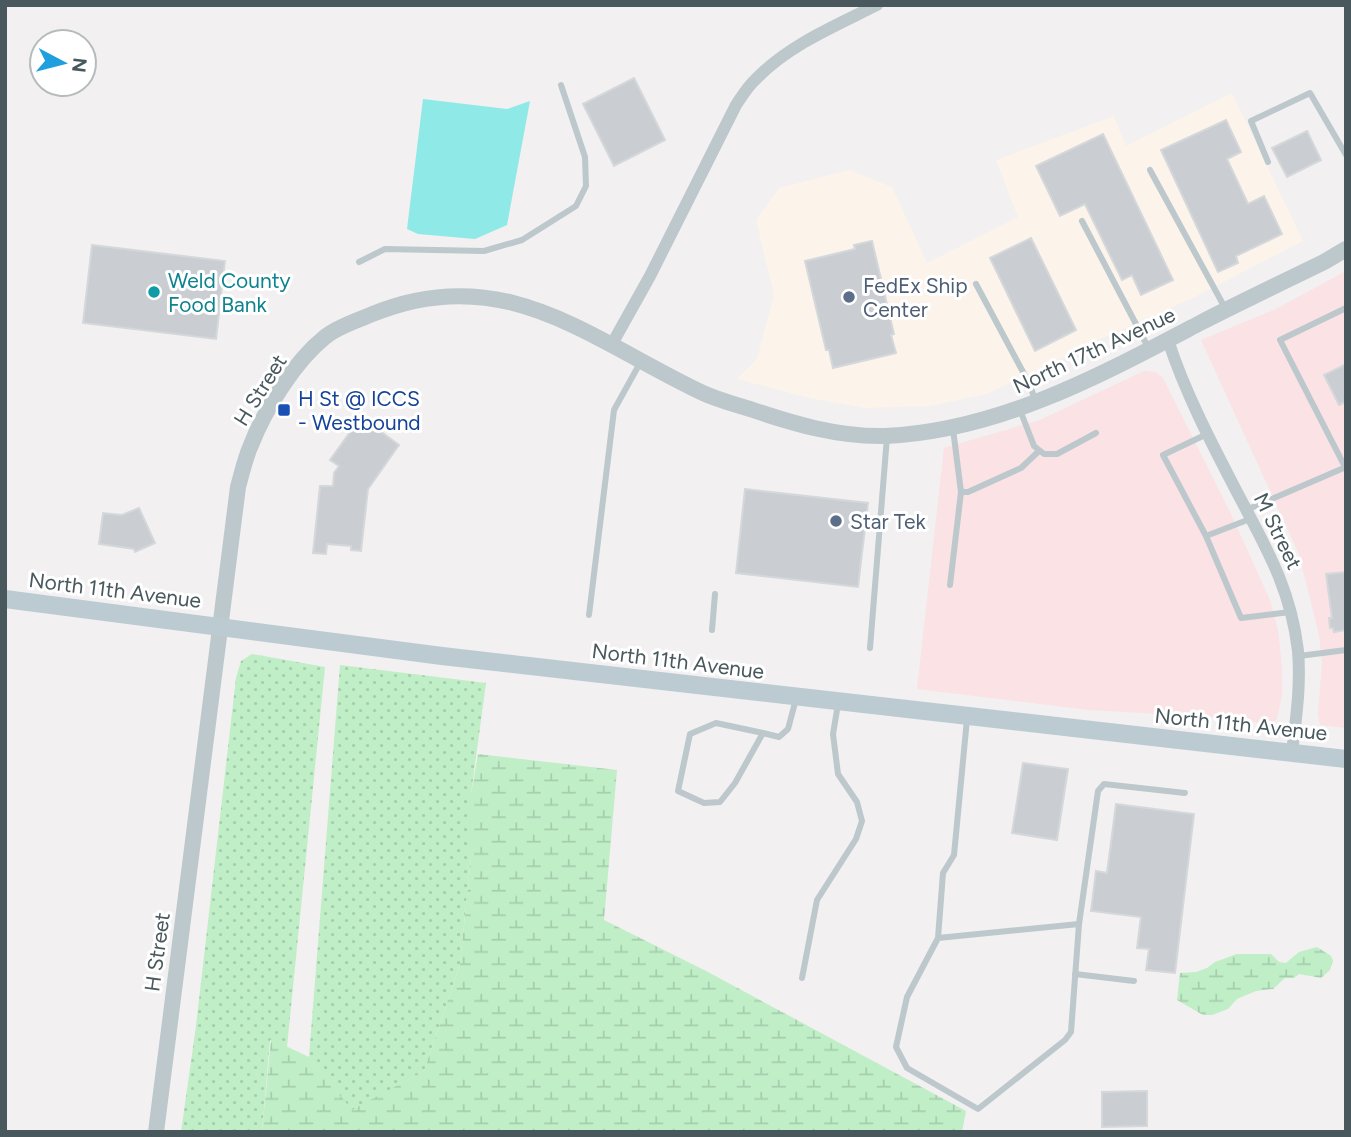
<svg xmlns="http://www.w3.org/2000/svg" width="1351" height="1137" viewBox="0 0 1351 1137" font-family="Figtree,sans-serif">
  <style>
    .commercial { fill: #fcf3ea }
    .medical { fill: #fae2e5 }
    .grass { fill: url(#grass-dots) }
    .wetland { fill: url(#wetland-marsh) }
    .water { fill: #8fe9e7 }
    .building { fill: #caced2; stroke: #d4d8db; stroke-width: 2 }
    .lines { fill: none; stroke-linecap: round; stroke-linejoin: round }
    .service { stroke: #bcc8cc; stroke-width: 6 }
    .minor { stroke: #bcc8cc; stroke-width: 12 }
    .tertiary { stroke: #bcc8cc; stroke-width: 16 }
    .secondary { stroke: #bccbd1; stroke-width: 18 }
    .culture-dot { fill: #0f9aa8; stroke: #fff; stroke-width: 2.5 }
    .service-dot { fill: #5c6f8a; stroke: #fff; stroke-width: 2.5 }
    .transit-dot { fill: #1a4fb4; stroke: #fff; stroke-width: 2.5 }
    .labels { text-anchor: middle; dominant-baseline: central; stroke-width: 6; stroke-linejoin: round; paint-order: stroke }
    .culture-label { font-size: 21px; fill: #0d838f; stroke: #fff; text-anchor: start }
    .service-label { font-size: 21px; fill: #4e5e75; stroke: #fff; text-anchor: start }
    .street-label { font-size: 21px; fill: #48585d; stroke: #fff }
    .transit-label { font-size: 21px; fill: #164399; stroke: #fff; text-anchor: start }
  </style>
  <defs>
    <pattern id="grass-dots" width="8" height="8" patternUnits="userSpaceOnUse" patternTransform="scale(1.75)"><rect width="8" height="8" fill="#c0eec7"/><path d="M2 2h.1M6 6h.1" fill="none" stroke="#a6cead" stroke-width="1.8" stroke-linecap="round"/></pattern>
    <pattern id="wetland-marsh" width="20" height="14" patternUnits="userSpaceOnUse" patternTransform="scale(1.75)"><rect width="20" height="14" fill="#c0eec7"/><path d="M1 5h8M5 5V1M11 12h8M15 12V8" fill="none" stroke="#a6cead"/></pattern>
  </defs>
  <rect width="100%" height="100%" fill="#f2f0f0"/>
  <polygon class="commercial" points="1232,93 1303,241 1195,297 1103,338 987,394 930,406 865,408 809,398 737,379 757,359 774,295 756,220 779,188 849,170 892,187 927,263 1018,217 996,160 1114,116 1126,146"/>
  <g class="medical">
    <polygon points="1346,271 1346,728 1320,725 1318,714 1322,662 1319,635 1299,554 1201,340 1276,309"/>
    <polygon points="1144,371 1155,372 1163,378 1230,512 1270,600 1278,630 1282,667 1282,695 1277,719 1271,724 1214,717 1089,710 917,689 944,448 1040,420"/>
  </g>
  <g class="grass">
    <polygon points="252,654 325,667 287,1047 270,1040 262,1132 181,1132 196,1026 236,678 241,661"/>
    <polygon points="340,665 486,683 471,794 471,857 460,964 424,1071 352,1111 309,1057"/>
  </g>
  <g class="wetland">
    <polygon points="478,754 617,770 604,920 706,971 966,1111 962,1132 262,1132 271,1039 309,1057 352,1110 424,1071 460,964 471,857 471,794"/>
    <polygon points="1317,947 1331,956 1333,961 1330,970 1321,978 1299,974 1294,978 1285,978 1273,989 1256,991 1237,999 1228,1009 1212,1015 1203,1015 1177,1000 1180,973 1196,972 1207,968 1215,962 1237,954 1271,954 1279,962 1286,963 1299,952"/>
  </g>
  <polygon class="water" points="423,99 507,109 530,101 507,225 475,239 418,234 407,229"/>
  <g class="building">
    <polygon points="634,78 665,140 614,166 583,104"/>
    <polygon points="1226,120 1241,152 1227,159 1248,204 1264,196 1282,234 1236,256 1238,263 1218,272 1161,150"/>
    <polygon points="1307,131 1321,160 1287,177 1272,148"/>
    <polygon points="1103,134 1173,280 1141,295 1132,275 1122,280 1085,204 1060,216 1036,166"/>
    <polygon points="1031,238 1076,330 1035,351 990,258"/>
    <polygon points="872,241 894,334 891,335 896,353 833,368 829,350 826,350 805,261 855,249 854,245"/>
    <polygon points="92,245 225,261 216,339 83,323"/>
    <polygon points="1346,364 1346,402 1339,405 1324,375"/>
    <polygon points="361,417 399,445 368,489 361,551 351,550 351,546 327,544 326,554 313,553 320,486 333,486 334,473 339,466 330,460"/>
    <polygon points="745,489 868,503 858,587 736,573"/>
    <polygon points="139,508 155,543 135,552 134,549 99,544 103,513 122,515"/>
    <polygon points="1346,572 1346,630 1334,632 1333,628 1330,628 1329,618 1332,618 1326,574"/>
    <polygon points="1023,763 1068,769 1057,840 1012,833"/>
    <polygon points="1116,804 1194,814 1175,973 1146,970 1149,949 1137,948 1141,917 1091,911 1096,871 1107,873"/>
    <polygon points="1147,1091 1147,1126 1102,1127 1102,1092"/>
  </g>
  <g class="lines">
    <g class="service">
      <polyline points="1268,162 1251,121 1310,93 1346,155"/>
      <polyline points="1150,170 1225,308"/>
      <polyline points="1082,221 1148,347"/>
      <polyline points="359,262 385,249 484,251 522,240 576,206 586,186 585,157 561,85"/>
      <polyline points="976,284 1030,385 1035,400"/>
      <polyline points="1020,410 1034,446 1044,454 1057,454 1096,433"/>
      <polyline points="1207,434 1163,455 1206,536 1241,618 1290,612"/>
      <polyline points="1345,467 1280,340 1346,308"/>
      <polyline points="961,492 968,492 1021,468 1039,451"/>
      <polyline points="1246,510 1346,467"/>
      <polyline points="1206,536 1250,519"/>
      <polyline points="950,585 961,492 953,429"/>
      <polyline points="589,615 614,410 640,363"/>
      <polyline points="712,630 715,594"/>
      <polyline points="870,648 887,437"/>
      <polyline points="1299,656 1346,650"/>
      <polyline points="763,733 716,723 690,734 678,791 704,803 720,802 735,783 763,733 779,737 788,729 796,699"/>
      <polyline points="1079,924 1098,791 1104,784 1185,793"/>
      <polyline points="938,938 907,997 896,1047 907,1068 978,1109 1065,1040 1071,1032 1079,924 938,938 943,873 954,855 967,719"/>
      <polyline points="1075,974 1134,981"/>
      <polyline points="802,978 817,900 856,839 862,821 857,802 838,774 833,734 838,704"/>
    </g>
    <g class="minor">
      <path d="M1168,340C1185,393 1213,446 1239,496C1267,549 1291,590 1298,651C1301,685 1296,719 1292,752"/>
      <path d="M612,344L650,276L736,105C742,96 748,86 756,79C789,45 835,26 877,5"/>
    </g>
    <path class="tertiary" d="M156,1132L238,487C242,473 245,458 251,445C265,409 295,361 325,337C337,327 356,321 370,315C503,259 589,339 703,393C718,400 734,404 750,409C794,424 838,437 885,436C999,431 1101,375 1200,323C1241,302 1283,282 1324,262L1346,249"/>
    <polyline class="secondary" points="5,599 442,656 1346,759"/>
  </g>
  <circle class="culture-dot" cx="154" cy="292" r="7"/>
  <g class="service-dot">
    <circle cx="849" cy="297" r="7"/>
    <circle cx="836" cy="521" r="7"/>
  </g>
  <rect class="transit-dot" x="277" y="403" width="14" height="14" rx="3.5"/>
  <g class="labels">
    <g class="culture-label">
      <text x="168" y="280">Weld County<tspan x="168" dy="24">Food Bank</tspan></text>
    </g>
    <g class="service-label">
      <text x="863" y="285">FedEx Ship<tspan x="863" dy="24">Center</tspan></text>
      <text x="850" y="521">Star Tek</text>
    </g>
    <g class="street-label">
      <text transform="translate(1094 350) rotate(-25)">North 17th Avenue</text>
      <text transform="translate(260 390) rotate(-58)">H Street</text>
      <text transform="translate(1278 531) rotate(64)">M Street</text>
      <text transform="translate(115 590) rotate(7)">North 11th Avenue</text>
      <text transform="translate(678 661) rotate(7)">North 11th Avenue</text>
      <text transform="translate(1241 724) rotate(6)">North 11th Avenue</text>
      <text transform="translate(157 952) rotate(-82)">H Street</text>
    </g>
    <g class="transit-label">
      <text x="298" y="398">H St @ ICCS<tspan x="298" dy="24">- Westbound</tspan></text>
    </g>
  </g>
  <rect width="1351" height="1137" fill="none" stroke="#48585d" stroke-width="14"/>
  <g transform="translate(63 63) rotate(97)"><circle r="33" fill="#ffffff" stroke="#b6bcbe" stroke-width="2"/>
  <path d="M0-5L12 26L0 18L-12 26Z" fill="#1f9fdd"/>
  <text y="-10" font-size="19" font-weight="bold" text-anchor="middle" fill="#48585d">N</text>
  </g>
</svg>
